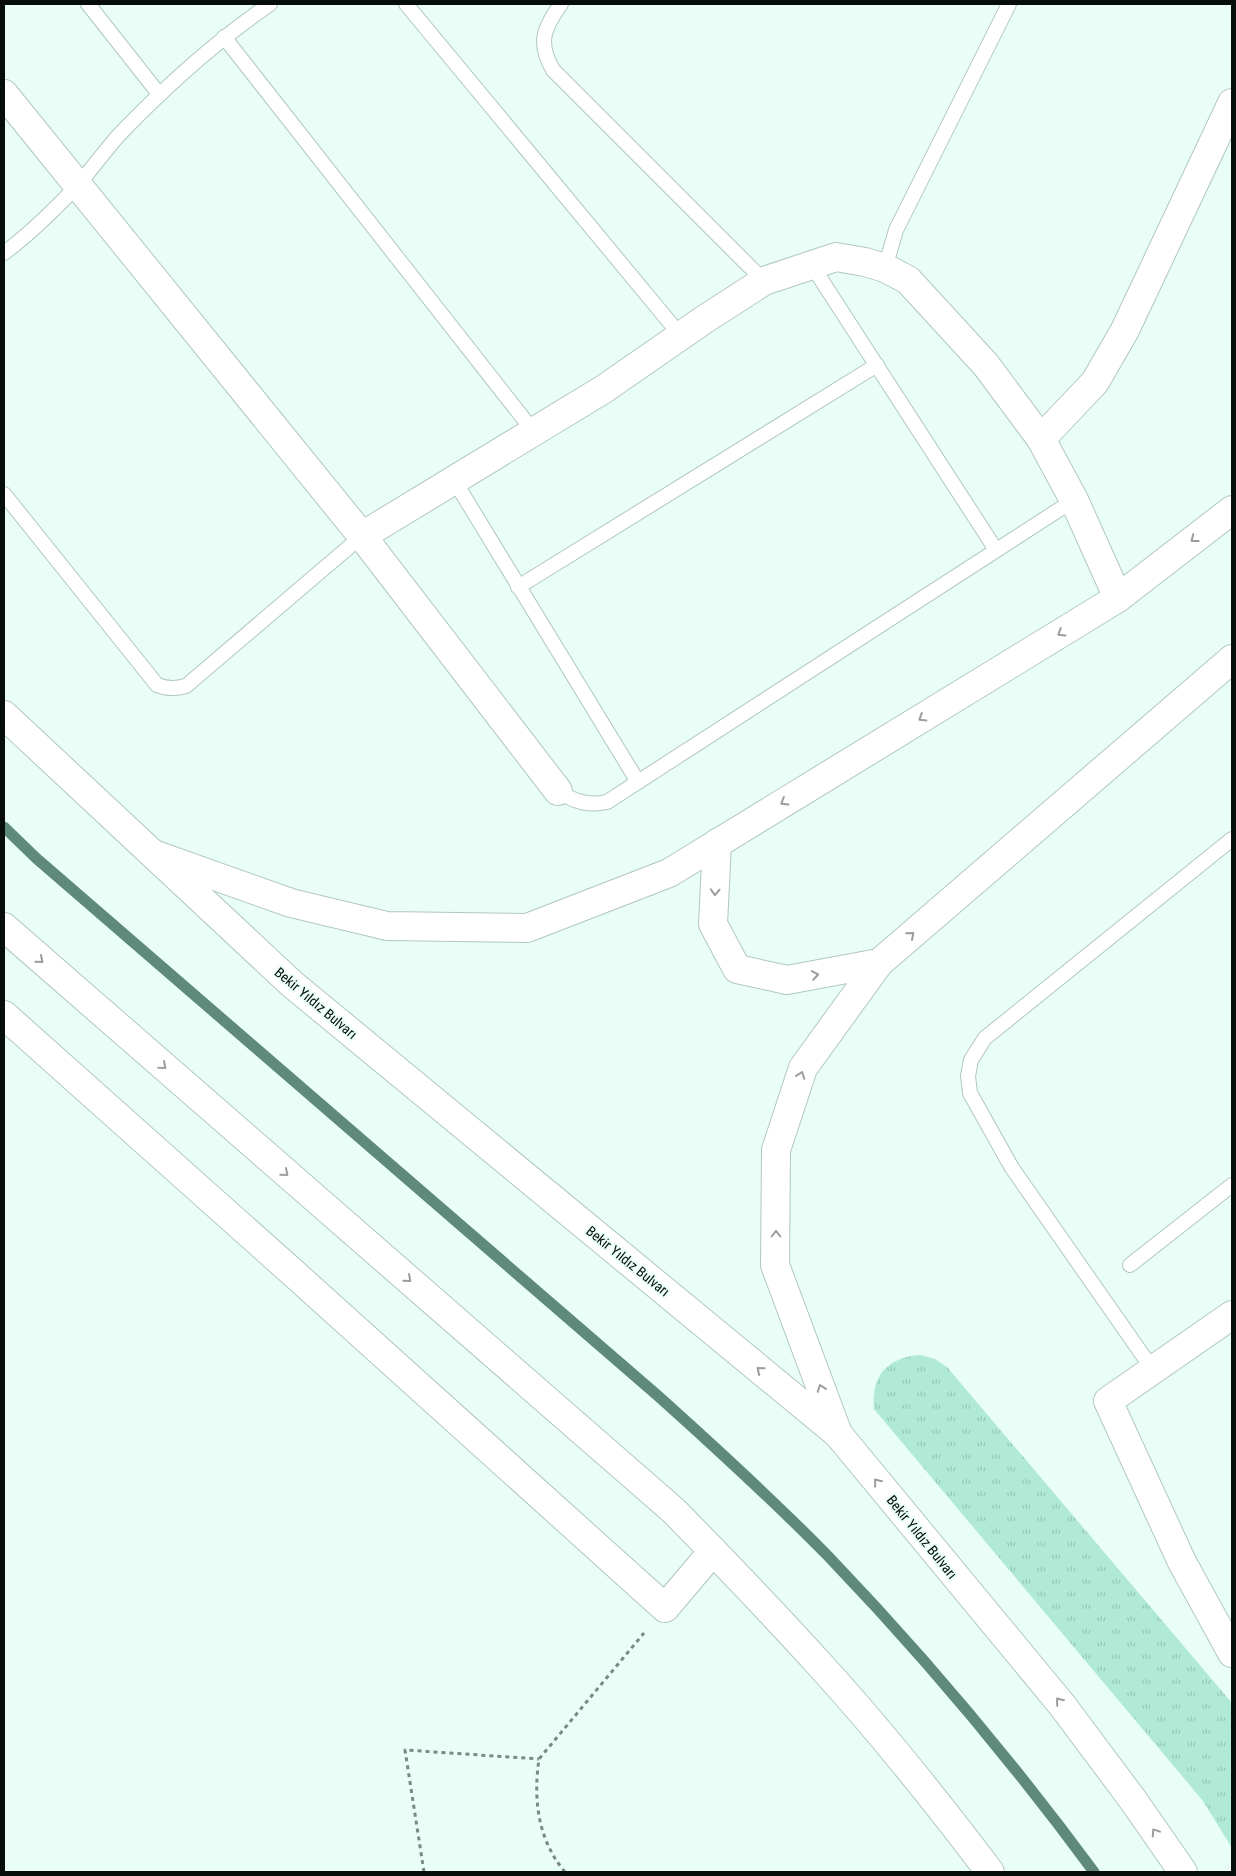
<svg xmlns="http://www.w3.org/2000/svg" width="1236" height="1876" viewBox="0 0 1236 1876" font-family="'Roboto Condensed',sans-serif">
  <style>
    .grass { fill: url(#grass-tufts) }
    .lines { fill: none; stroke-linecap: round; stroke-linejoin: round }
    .stream { stroke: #5e897b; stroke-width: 11 }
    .lane-casing { stroke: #b2c7c0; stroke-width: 16 }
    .street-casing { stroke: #b2c7c0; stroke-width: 30 }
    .secondary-casing { stroke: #b2c7c0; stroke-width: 30 }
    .primary-casing { stroke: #b2c7c0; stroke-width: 30 }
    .path { stroke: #7a8984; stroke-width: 3; stroke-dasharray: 4 4; stroke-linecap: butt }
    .lane { stroke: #fff; stroke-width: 14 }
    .street { stroke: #fff; stroke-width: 28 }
    .secondary { stroke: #fff; stroke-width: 28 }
    .primary { stroke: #fff; stroke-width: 28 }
    .oneway { stroke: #9b9e9d }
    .labels { text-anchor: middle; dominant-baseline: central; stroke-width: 4; stroke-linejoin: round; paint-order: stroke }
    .street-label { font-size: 14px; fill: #060d0b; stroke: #e8fef6 }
  </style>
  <defs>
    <pattern id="grass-tufts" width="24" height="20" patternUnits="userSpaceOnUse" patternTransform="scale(1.25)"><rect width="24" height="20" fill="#b1e9d7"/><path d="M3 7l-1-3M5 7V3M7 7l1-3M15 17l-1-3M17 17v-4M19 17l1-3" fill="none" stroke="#97c7b7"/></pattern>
  </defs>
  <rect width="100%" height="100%" fill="#e8fef6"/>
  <path class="grass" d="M921,1355L935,1359L947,1367L1232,1703V1848L1203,1801L874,1409C871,1376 887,1357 921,1355Z"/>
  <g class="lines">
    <path class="stream" d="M4,827L36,858L657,1395C715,1447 773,1500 828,1556C924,1656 1012,1761 1094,1872"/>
    <g class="lane-casing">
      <g id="lane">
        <polyline points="88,4 159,94"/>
        <polyline points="406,4 681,336"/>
        <path d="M561,4C544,28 537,42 553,70L764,281"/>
        <polyline points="224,37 534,432"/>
        <path d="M4,253C30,234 54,210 77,186C91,170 104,152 118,136C165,87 215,42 270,4"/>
        <polyline points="811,264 996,550"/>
        <polyline points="885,268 896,230 1009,4"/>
        <polyline points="454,480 638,782"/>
        <path d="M4,494L157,685C167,689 176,689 186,686L362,536"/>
        <polyline points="518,587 877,365"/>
        <path d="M558,791C575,802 588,806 607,802L1074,500"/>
        <polyline points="1130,1265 1232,1185"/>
        <polyline points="1153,1370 1012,1168 970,1093 968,1076 971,1060 985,1038 1232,839"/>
      </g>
    </g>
    <g class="street-casing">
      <g id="street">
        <polyline points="4,94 362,536 558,791"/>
        <polyline points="1041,439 1095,382 1125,330 1232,103"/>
        <polyline points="362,536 604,389 705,319 764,281 836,257 865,262 885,268 908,280 986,365 1041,439 1074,500 1118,598"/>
        <polyline points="4,1015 300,1279 665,1608 713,1551"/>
        <polyline points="1232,1315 1108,1401 1182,1562 1232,1653"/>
      </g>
    </g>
    <g class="secondary-casing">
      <g id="secondary">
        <polyline points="717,843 713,924 737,969 787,980 879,963"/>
        <polyline points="153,854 291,903 387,926 527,928 669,873 1118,598 1232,510"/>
        <polyline points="838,1434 775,1265 776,1150 803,1068 879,963 1232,659"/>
      </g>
    </g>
    <g class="primary-casing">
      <g id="primary">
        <polyline points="4,715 292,984 838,1434 1062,1705 1133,1800 1183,1872"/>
        <path d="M4,927L674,1511C724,1562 774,1614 822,1667C882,1733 937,1802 990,1872"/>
      </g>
    </g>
    <g class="path">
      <polyline points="424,1872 405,1750 539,1759"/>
      <path d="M565,1872C538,1840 533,1800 539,1759L644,1633"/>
    </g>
    <use href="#lane" class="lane"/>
    <use href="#street" class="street"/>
    <use href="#secondary" class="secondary"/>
    <use href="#primary" class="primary"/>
  </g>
  <defs><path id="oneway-chevron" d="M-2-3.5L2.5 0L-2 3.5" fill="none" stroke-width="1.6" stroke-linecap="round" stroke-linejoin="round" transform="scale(1.25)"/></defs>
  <g class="oneway">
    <use href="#oneway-chevron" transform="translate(1194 539) rotate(142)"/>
    <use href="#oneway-chevron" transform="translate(1061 633) rotate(148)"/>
    <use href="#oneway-chevron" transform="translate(922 718) rotate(148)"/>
    <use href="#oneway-chevron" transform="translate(784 802) rotate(148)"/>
    <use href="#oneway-chevron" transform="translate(715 892) rotate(93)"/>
    <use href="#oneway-chevron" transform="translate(911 935) rotate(-41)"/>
    <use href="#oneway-chevron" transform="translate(40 960) rotate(41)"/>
    <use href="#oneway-chevron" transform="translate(815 975) rotate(-10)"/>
    <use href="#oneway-chevron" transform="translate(163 1066) rotate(41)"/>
    <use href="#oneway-chevron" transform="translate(801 1075) rotate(-70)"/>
    <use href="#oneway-chevron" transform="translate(285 1173) rotate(41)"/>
    <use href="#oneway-chevron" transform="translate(776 1234) rotate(-90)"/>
    <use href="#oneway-chevron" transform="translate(408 1279) rotate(41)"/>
    <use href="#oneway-chevron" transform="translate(760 1370) rotate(-141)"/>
    <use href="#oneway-chevron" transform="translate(821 1388) rotate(-110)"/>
    <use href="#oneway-chevron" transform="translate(877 1482) rotate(-129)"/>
    <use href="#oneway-chevron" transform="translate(1059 1701) rotate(-129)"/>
    <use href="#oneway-chevron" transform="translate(1155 1832) rotate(-124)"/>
  </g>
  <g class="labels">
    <g class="street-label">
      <text transform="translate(316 1003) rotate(40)">Bekir Yıldız Bulvarı</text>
      <text transform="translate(628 1261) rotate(39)">Bekir Yıldız Bulvarı</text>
      <text transform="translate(922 1537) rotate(51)">Bekir Yıldız Bulvarı</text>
    </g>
  </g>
  <rect width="1236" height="1876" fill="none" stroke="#060d0b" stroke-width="10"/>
</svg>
